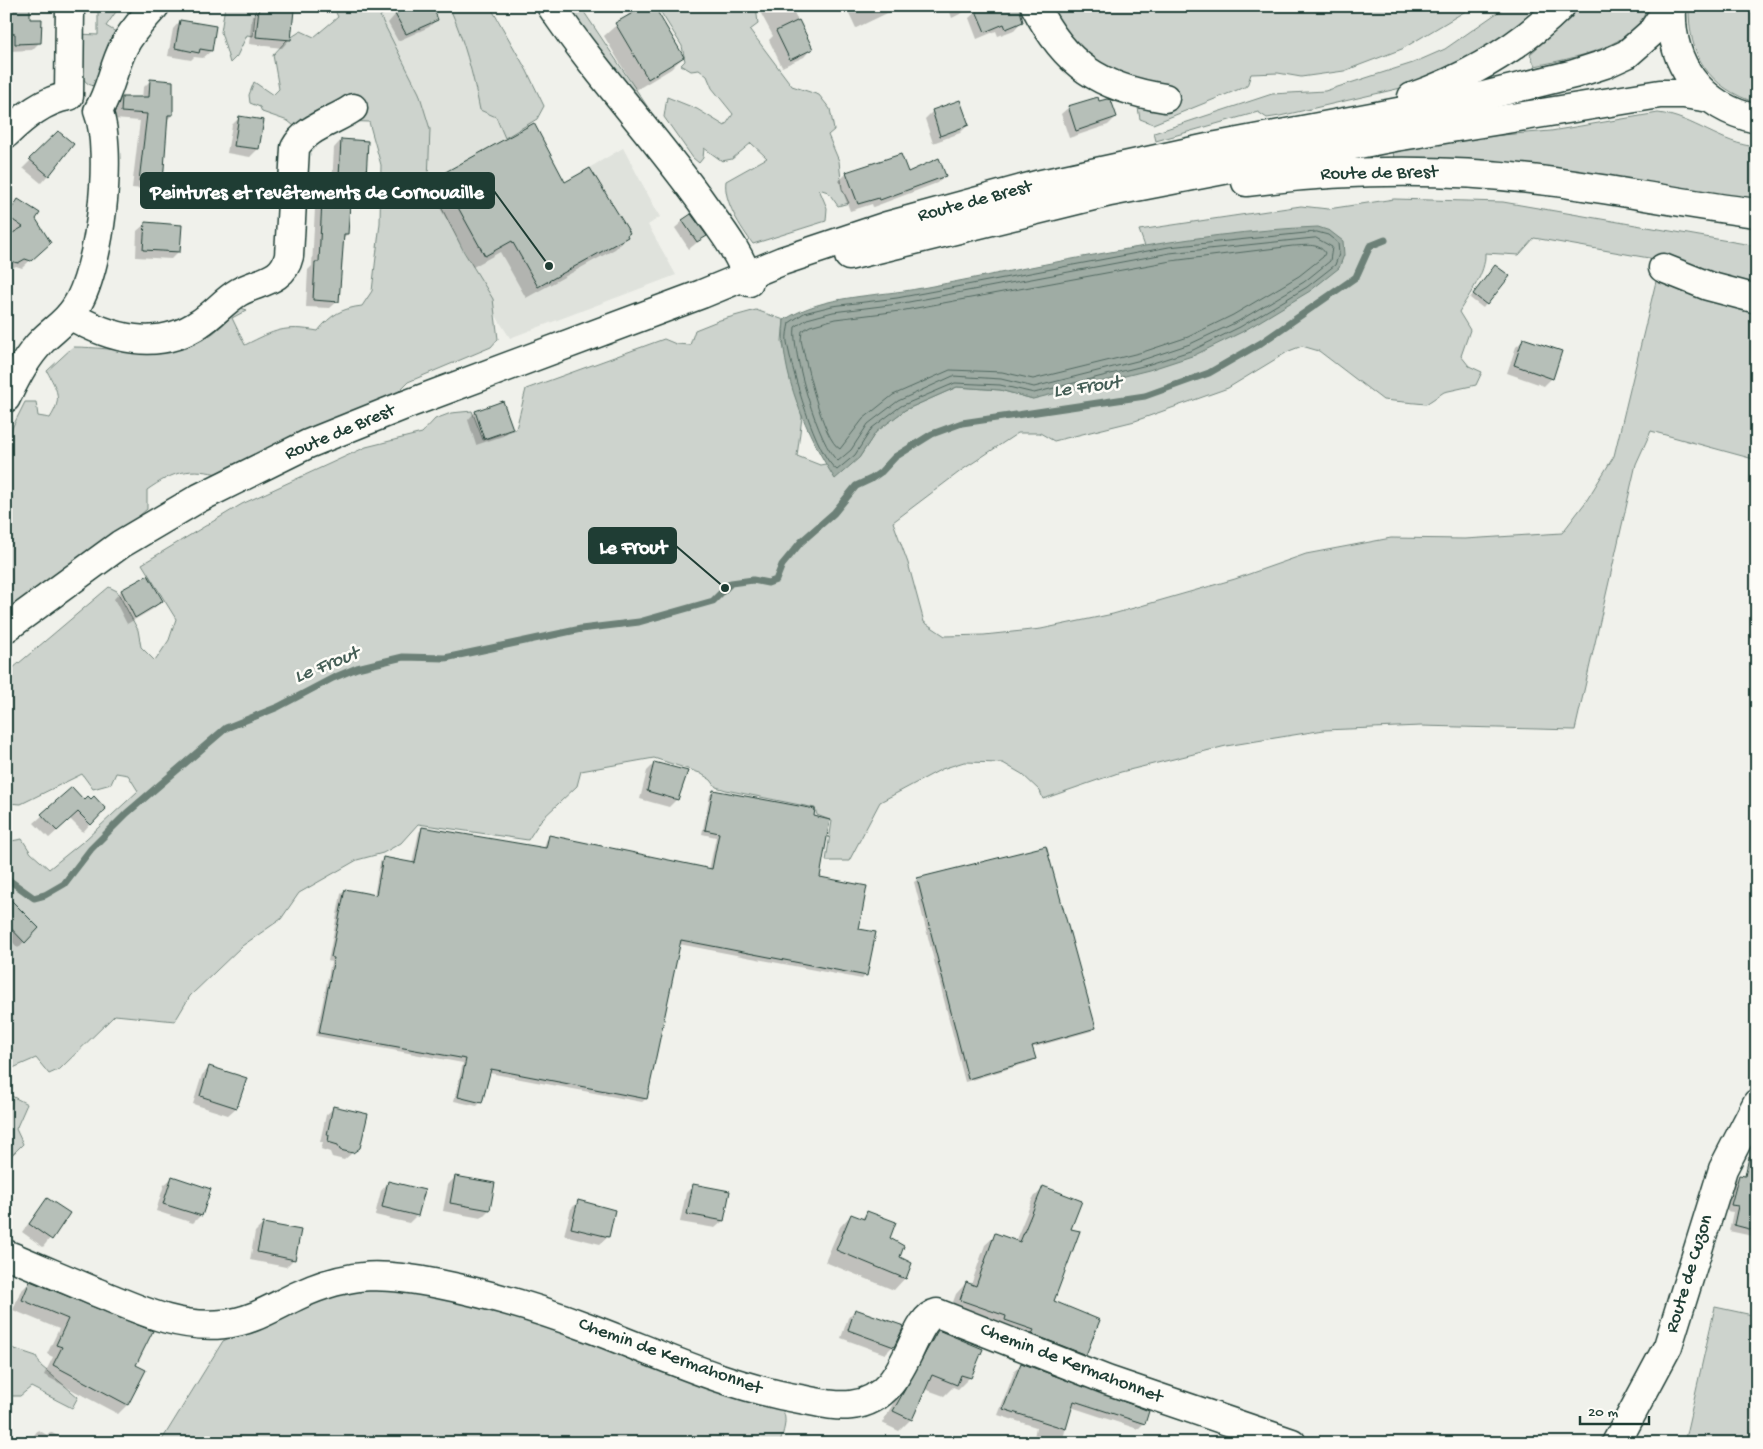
<svg xmlns="http://www.w3.org/2000/svg" width="1763" height="1449" viewBox="0 0 1763 1449" font-family="'Gochi Hand',sans-serif">
  <style>
    .built { fill: #dfe2dc }
    .green { fill: #cdd3cd; stroke: #768880 }
    .water { fill: #9faca4; stroke: #6c8077 }
    .shadow { fill: #0003 }
    .lines { fill: none; stroke-linecap: round; stroke-linejoin: round }
    .shore { stroke: #526961; stroke-width: 1 }
    .stream { stroke: #6c8077; stroke-width: 7 }
    .building { fill: #b6bfb8; stroke: #1f3d34 }
    .minor-casing { stroke: #1f3d34; stroke-width: 31 }
    .major-casing { stroke: #1f3d34; stroke-width: 31 }
    .minor { stroke: #fdfcf7; stroke-width: 28 }
    .major { stroke: #fdfcf7; stroke-width: 28 }
    .labels { text-anchor: middle; dominant-baseline: central; stroke-width: 5; stroke-linejoin: round; paint-order: stroke }
    .street-label { font-size: 19px; fill: #1f3d34; stroke: #fdfcf7 }
    .water-label { font-size: 20px; font-style: italic; fill: #455e56; stroke: #fdfcf7 }
    .leader { fill: none; stroke: #1f3d34; stroke-width: 2 }
    .callout-dot { fill: #1f3d34; stroke: #fdfcf7; stroke-width: 2 }
    .callout { fill: #1f3d34; stroke: #1f3d34; stroke-width: 2 }
    .callout-label { font-size: 20px; text-anchor: middle; font-weight: bold; fill: #fff }
  </style>
  <rect width="100%" height="100%" fill="#f0f1eb"/>
  <filter id="ink" filterUnits="userSpaceOnUse"><feTurbulence type="fractalNoise" baseFrequency=".02" numOctaves="2"/><feDisplacementMap in="SourceGraphic" scale="10" xChannelSelector="R" yChannelSelector="G"/><feConvolveMatrix kernelMatrix="1 2 1 2 8 2 1 2 1" color-interpolation-filters="sRGB"/></filter>
  <g filter="url(#ink)">
    <polygon class="built" points="364,6 473,6 523,106 565,182 623,148 660,217 648,225 676,275 510,338 402,167"/>
    <g class="green">
      <path d="M98,6H120L106,26L121,35L95,86C74,84 80,49 79,34L98,35Z"/>
      <polygon points="225,6 256,6 253,36 247,35 237,56 230,63 221,32"/>
      <path d="M333,6H395L380,16L419,93L430,129L428,181L464,252L493,299L498,339L491,347L408,382L393,397L222,475C189,467 174,471 147,490V509L123,530L6,615V440L25,402H36L38,416L50,418C63,398 57,390 47,371L73,347C116,347 167,361 206,338C219,330 229,318 241,308L247,310L232,318L245,345C275,330 284,325 318,331C330,315 343,308 362,306L372,291L380,223L381,165L369,122L342,121L299,130L288,121L262,112L260,107L250,103L249,95L254,82L273,95L279,89L273,55L287,40L301,31L314,37L338,17Z"/>
      <path d="M449,6H490L527,71L544,106L537,119L505,138L496,117L480,110C473,74 464,40 449,6Z"/>
      <polygon points="555,6 580,6 655,118 642,122"/>
      <path d="M657,6H756L758,24L750,30L792,86L819,95L830,109L834,130L828,135L839,161L842,189L849,203L838,206L828,192L819,189L827,208L826,221L753,244C741,228 723,201 726,181L767,158L751,143L732,159L722,161L704,148L703,158L699,163L693,158L664,117L667,97L697,109L725,126L733,114L712,88L707,76L699,70L691,71L681,65L685,61L682,46Z"/>
      <polygon points="1041,6 1474,6 1402,49 1344,71 1301,77 1278,73 1251,74 1247,86 1153,124 1140,119 1137,102 1095,72"/>
      <polygon points="1507,6 1552,6 1524,32 1414,85 1280,116 1267,118 1258,112 1156,141 1154,133 1272,94 1325,91 1413,63 1445,49"/>
      <path d="M1579,6H1648C1636,48 1572,58 1535,66L1530,54L1571,18Z"/>
      <path d="M1689,6H1757V103C1709,88 1688,56 1689,6Z"/>
      <path d="M1658,113C1693,117 1721,144 1757,147V201L1394,163L1393,144L1551,131Z"/>
      <path d="M1394,199L1503,202L1757,246V288L1672,262L1534,238L1519,255L1485,253C1486,274 1469,294 1459,312L1470,330L1461,356L1469,366L1482,372L1476,385L1444,392L1426,404L1383,400L1319,351L1302,346L1289,351L1228,388L1135,421L1054,441L1040,433H1018L962,470L893,522L908,563L924,622L945,636L984,635L1041,629L1113,614L1235,579L1306,554L1391,538L1465,539L1562,533L1585,503L1614,456L1658,273L1757,303V460L1651,431L1636,464L1575,730L1421,726L1324,730L1226,746L1121,772L1043,799L1040,791L1022,774L1003,763L964,762L942,769L880,802L849,861H826L832,821L817,815L815,808L726,790L716,787L711,780L700,773L654,758L581,771L577,786L541,820L528,840L418,824L401,843L383,853L357,860L299,893L281,919L242,946L190,996L175,1021L115,1015L60,1069L49,1074L36,1058L6,1071V842L22,839L31,853L49,869L86,839L138,791L128,775L116,773L111,784L93,789L82,774L21,804L6,803V674L109,587L117,591L138,630L141,647L155,661L169,640L176,619L142,564L242,504L366,447L422,433L435,419L451,413L472,411L483,440L516,429L526,389L664,339L676,344L690,345L695,330L720,320L756,310L784,320L782,341L802,417L797,456L820,465L859,458L876,432L905,410L957,387L1000,390L1033,399L1147,252L1139,230L1301,206L1328,209Z"/>
      <polygon points="6,1093 27,1104 16,1129 23,1144 6,1161"/>
      <path d="M366,1283L508,1310L780,1406C789,1418 784,1429 780,1443H160L223,1341L319,1295Z"/>
      <polygon points="1715,1307 1757,1316 1757,1443 1684,1443"/>
      <polygon points="6,1346 36,1356 41,1366 78,1397 72,1408 31,1387 20,1396 6,1396"/>
    </g>
    <path class="water" d="M1318,227L1330,231L1343,241L1344,255L1339,268L1310,291L1242,332L1195,355L1149,370L1033,399L1000,390L957,387L905,410L876,432L859,458L835,479C808,437 778,371 784,320C825,294 876,297 922,288C1052,264 1186,232 1318,227Z"/>
    <g class="shadow">
      <polygon points="416,6 437,19 429,27 398,41 388,23 395,15"/>
      <polygon points="638,6 653,6 683,57 671,69 636,90 604,36"/>
      <polygon points="757,6 791,6 811,49 804,57 782,67 769,40 773,36"/>
      <polygon points="850,6 902,6 856,28 847,9"/>
      <polygon points="948,6 973,6 974,7 952,18"/>
      <polygon points="8,8 29,20 40,42 32,50 8,51 8,41 6,41"/>
      <polygon points="260,9 292,11 289,40 282,48 249,44 252,16"/>
      <polygon points="977,11 1021,22 1014,30 998,36 996,31 977,39 969,18"/>
      <polygon points="180,21 211,51 203,58 194,57 191,60 168,56 173,29"/>
      <polygon points="151,80 172,115 167,120 161,182 154,190 132,188 140,121 114,119 114,106 122,98 142,99 143,88"/>
      <polygon points="959,101 968,125 960,133 933,143 925,119 932,112"/>
      <polygon points="1098,103 1116,117 1108,125 1069,138 1061,114 1069,107"/>
      <polygon points="239,118 262,121 258,149 250,157 227,153 232,125"/>
      <polygon points="58,133 48,175 41,183 23,168"/>
      <polygon points="341,140 365,178 357,186 332,185 334,148"/>
      <polygon points="847,173 945,175 937,183 873,207 872,204 850,211 839,181"/>
      <polygon points="441,176 564,184 627,237 615,249 526,298 500,252 473,267 429,188"/>
      <polygon points="327,188 347,234 342,239 338,301 330,308 306,307 308,270 312,266 315,208 320,203 320,195"/>
      <polygon points="18,201 34,219 41,250 22,268 16,266 9,270 6,270 6,215"/>
      <polygon points="683,221 705,236 689,249 675,228"/>
      <polygon points="145,224 179,251 171,259 136,257 137,231"/>
      <polygon points="1492,270 1486,304 1483,308 1470,298"/>
      <polygon points="1524,340 1552,378 1544,386 1507,373 1516,347"/>
      <polygon points="502,403 511,429 503,436 476,445 468,420 475,412"/>
      <polygon points="147,577 161,601 153,609 127,624 114,599 121,591"/>
      <polygon points="655,763 677,799 669,807 640,799 647,771"/>
      <polygon points="72,789 90,824 83,832 70,819 49,838 34,823"/>
      <polygon points="714,791 812,817 818,878 858,930 866,975 862,979 679,944 646,1099 642,1102 489,1073 481,1102 477,1106 454,1101 463,1063 316,1036 331,962 328,961 341,894 345,890 374,896 380,862 384,858 412,864 419,832 423,828 544,848 546,841 549,837 709,870 716,837 702,834 710,795"/>
      <polygon points="918,879 1095,1028 1091,1031 1031,1048 1035,1059 1031,1062 965,1082 914,882"/>
      <polygon points="6,896 37,928 18,948 6,935"/>
      <polygon points="210,1067 245,1079 236,1108 228,1115 193,1104 202,1075"/>
      <polygon points="334,1108 359,1147 344,1160 332,1157 330,1152 321,1149 323,1142 320,1142 326,1115"/>
      <polygon points="1739,1176 1757,1180 1757,1237 1729,1231 1733,1212 1726,1211 1733,1182"/>
      <polygon points="455,1177 489,1210 481,1218 443,1211 448,1185"/>
      <polygon points="172,1178 201,1215 193,1223 156,1211 164,1185"/>
      <polygon points="388,1183 417,1215 409,1223 375,1215 381,1191"/>
      <polygon points="693,1186 723,1221 715,1228 680,1222 686,1193"/>
      <polygon points="1044,1188 1070,1230 1052,1302 1085,1354 1074,1364 950,1310 956,1294 966,1283 971,1285 985,1245 996,1235 1015,1242 1033,1198"/>
      <polygon points="47,1199 69,1214 43,1247 22,1232"/>
      <polygon points="578,1202 614,1211 608,1237 600,1244 564,1235 571,1209"/>
      <polygon points="868,1212 889,1238 905,1278 894,1290 825,1262 840,1227 851,1215 861,1219"/>
      <polygon points="263,1224 294,1259 286,1267 250,1260 255,1232"/>
      <polygon points="30,1282 135,1366 127,1405 118,1414 44,1375 53,1357 47,1354 59,1329 13,1310 20,1292"/>
      <polygon points="855,1310 893,1346 885,1354 841,1338 848,1318"/>
      <polygon points="939,1332 970,1377 958,1389 953,1387 944,1396 925,1389 911,1419 899,1431 882,1423 927,1344"/>
      <polygon points="1021,1364 1144,1423 1138,1429 1071,1407 1062,1443 1033,1443 1036,1427 998,1415 1015,1370"/>
      <polygon points="38,1430 47,1435 50,1432 71,1443 28,1443"/>
    </g>
    <g class="lines">
      <g class="shore">
        <path d="M1317,232L1328,235L1338,243L1339,254L1335,265L1307,287L1240,327L1193,350L1147,365L1034,393L1000,385L955,383L901,406L872,428L855,455L837,470C815,455 792,370 787,342C786,336 788,329 789,323L804,313L832,306L897,298L1169,247Z"/>
        <path d="M1316,238L1332,247L1330,261L1304,282L1237,322L1190,344L1145,359L1034,387L1001,379L953,376L898,401L868,424L851,450L838,461C819,448 791,350 795,327L807,319L833,312L898,304L1170,253Z"/>
        <path d="M1293,246C1303,246 1319,242 1325,253L1323,257L1299,276L1233,315L1188,337L1143,352L1033,379L1002,372L950,370L893,395L863,419L840,449C822,439 806,362 801,340L802,331L810,326L835,319L900,311L1171,261Z"/>
      </g>
      <polyline class="stream" points="6,878 34,898 45,895 64,884 91,849 127,813 226,728 278,707 333,678 357,668 403,657 445,658 581,629 639,622 713,601 731,583 753,580 768,583 776,580 782,565 801,542 834,513 856,486 871,479 881,472 895,457 932,434 962,423 1145,396 1209,373 1261,343 1356,277 1370,246 1385,240"/>
    </g>
    <g class="building">
      <polygon points="413,6 433,6 438,20 406,34 395,14"/>
      <polygon points="645,6 654,6 684,57 648,79 615,23"/>
      <polygon points="974,6 1019,6 1023,22 1006,29 1004,24 985,32"/>
      <polygon points="7,7 30,7 30,19 42,19 41,43 15,44 15,34 7,33"/>
      <polygon points="259,7 294,10 291,40 256,37"/>
      <polygon points="180,20 216,26 212,51 200,49 199,53 175,48"/>
      <polygon points="799,20 813,49 790,60 776,31"/>
      <polygon points="150,79 173,81 173,115 168,115 163,182 139,181 147,114 121,112 122,97 149,97"/>
      <polygon points="1098,97 1099,101 1107,99 1111,100 1117,117 1076,131 1068,106"/>
      <polygon points="960,100 969,125 940,136 932,110"/>
      <polygon points="239,116 264,120 259,149 234,146"/>
      <polygon points="534,123 565,182 590,168 630,233 627,235 628,237 538,287 512,241 485,256 440,175"/>
      <polygon points="58,131 74,144 49,176 29,159"/>
      <polygon points="341,139 368,141 366,179 339,177"/>
      <polygon points="901,154 908,172 939,158 946,176 880,200 879,198 858,204 846,172"/>
      <polygon points="327,187 351,188 348,234 344,234 339,302 313,300 315,262 319,262 322,199 326,199"/>
      <polygon points="18,199 40,213 36,219 51,243 31,261 25,259 18,263 6,260 6,237 23,227 7,216"/>
      <polygon points="691,214 707,236 697,242 682,220"/>
      <polygon points="145,222 182,225 180,252 143,250"/>
      <polygon points="1495,265 1510,276 1487,305 1473,294"/>
      <polygon points="1523,338 1562,351 1553,379 1514,365"/>
      <polygon points="503,401 513,429 484,439 475,411"/>
      <polygon points="148,575 163,601 135,618 121,590"/>
      <polygon points="654,762 688,771 678,800 647,791"/>
      <polygon points="72,787 84,800 88,796 91,799 94,796 106,809 91,825 78,812 57,831 41,814"/>
      <polygon points="713,790 815,809 814,816 830,820 820,877 867,886 859,929 876,932 867,976 681,940 647,1099 491,1069 482,1103 458,1097 466,1059 319,1033 334,958 331,957 345,889 376,895 383,857 415,863 422,827 546,848 549,835 712,869 719,833 705,830"/>
      <polygon points="1046,846 1096,1028 1032,1046 1036,1059 968,1079 917,878"/>
      <polygon points="6,895 39,928 25,943 6,923"/>
      <polygon points="209,1066 247,1078 237,1108 200,1096"/>
      <polygon points="333,1106 368,1114 360,1148 353,1153 340,1150 338,1145 328,1142 329,1135 327,1135"/>
      <polygon points="1749,1157 1757,1158 1757,1214 1753,1230 1734,1225 1738,1206 1731,1205 1739,1175 1745,1176"/>
      <polygon points="172,1176 211,1189 202,1216 163,1204"/>
      <polygon points="455,1176 495,1183 490,1210 450,1203"/>
      <polygon points="388,1181 425,1190 418,1216 382,1207"/>
      <polygon points="693,1184 730,1191 724,1221 687,1214"/>
      <polygon points="1043,1186 1082,1201 1071,1229 1080,1231 1054,1301 1100,1320 1086,1355 1032,1334 1034,1330 1005,1320 1006,1316 960,1300 966,1282 976,1286 995,1233 1020,1242"/>
      <polygon points="47,1198 70,1213 52,1240 29,1224"/>
      <polygon points="578,1200 615,1210 609,1237 571,1228"/>
      <polygon points="867,1211 896,1222 890,1238 904,1246 900,1257 912,1263 906,1279 836,1250 851,1214 864,1219"/>
      <polygon points="263,1223 301,1230 295,1260 257,1252"/>
      <polygon points="30,1281 153,1331 136,1365 146,1370 128,1405 53,1365 62,1347 56,1345 68,1319 22,1300"/>
      <polygon points="855,1309 904,1326 894,1347 848,1330"/>
      <polygon points="938,1330 983,1349 971,1378 961,1375 957,1385 932,1375 912,1420 893,1411"/>
      <polygon points="1021,1363 1149,1411 1145,1424 1074,1401 1066,1429 1003,1409"/>
    </g>
    <g class="lines">
      <g class="minor-casing">
        <g id="minor">
          <path d="M551,6C597,75 655,136 703,204C720,228 741,254 749,282"/>
          <path d="M1035,6C1065,65 1100,88 1165,98"/>
          <path d="M6,134C24,117 44,100 69,96L70,6"/>
          <polyline points="1663,268 1708,286 1757,299"/>
          <path d="M70,315C110,339 159,352 200,323C214,314 225,300 239,292C259,281 283,282 289,256L295,148C306,127 335,121 353,108"/>
          <path d="M6,398C16,378 26,357 43,340C53,330 67,321 75,308C100,272 114,151 98,111C111,89 113,67 124,46C132,30 144,19 155,6"/>
          <path d="M6,1254C36,1267 66,1279 96,1292C138,1309 177,1329 224,1324C251,1322 275,1306 299,1295C351,1271 385,1273 439,1284C489,1294 539,1309 587,1327C657,1353 725,1386 800,1399C816,1402 834,1407 851,1405C910,1399 909,1319 937,1313L1107,1380L1292,1443"/>
          <polyline points="1616,1443 1668,1346 1723,1169 1757,1103"/>
        </g>
      </g>
      <g class="major-casing">
        <g id="major">
          <path d="M1672,6C1669,63 1700,107 1757,119"/>
          <path d="M1412,97C1468,77 1518,49 1561,6"/>
          <path d="M1246,182C1348,169 1453,168 1555,182C1623,191 1689,205 1757,213"/>
          <polyline points="849,256 1110,192 1395,137 1660,94 1683,94 1710,98"/>
          <polyline points="6,628 121,544 199,498 308,444 405,405 702,294 782,261 887,226 1037,185 1217,146 1483,96 1574,74 1605,64 1627,54 1652,32 1669,6"/>
        </g>
      </g>
      <use href="#minor" class="minor"/>
      <use href="#major" class="major"/>
    </g>
  </g>
  <g class="labels">
    <g class="street-label">
      <text transform="translate(1379 174) rotate(-1)">Route de Brest</text>
      <text transform="translate(975 202) rotate(-15)">Route de Brest</text>
      <text transform="translate(340 433) rotate(-23)">Route de Brest</text>
      <text transform="translate(1690 1274) rotate(-73)">Route de Cuzon</text>
      <text transform="translate(670 1357) rotate(20)">Chemin de Kermahonnet</text>
      <text transform="translate(1071 1364) rotate(21)">Chemin de Kermahonnet</text>
    </g>
    <g class="water-label">
      <text transform="translate(1087 388) rotate(-8)">Le Frout</text>
      <text transform="translate(327 666) rotate(-22)">Le Frout</text>
    </g>
  </g>
  <path class="leader" d="M549 266L494 191M725 588L676 546"/>
  <g class="callout-dot">
    <circle cx="549" cy="266" r="5"/>
    <circle cx="725" cy="588" r="5"/>
  </g>
  <g class="callout">
    <rect x="141" y="173" width="353" height="35" rx="5"/>
    <rect x="589" y="528" width="87" height="35" rx="5"/>
  </g>
  <g class="callout-label">
    <text x="317" y="198">Peintures et revêtements de Cornouaille</text>
    <text x="633" y="553">Le Frout</text>
  </g>
  <rect width="1763" height="1449" fill="none" stroke="#fdfcf7" stroke-width="25"/>
  <rect x="12" y="12" width="1738" height="1424" fill="none" stroke="#1f3d34" stroke-width="2" filter="url(#ink)"/>
  <path d="M1580 1416v8h69v-8" fill="none" stroke="#1f3d34" stroke-width="2.5"/>
  <text x="1588" y="1416" font-size="15" fill="#1f3d34" stroke="#fdfcf7" stroke-width="4" paint-order="stroke">20 m</text>
</svg>
